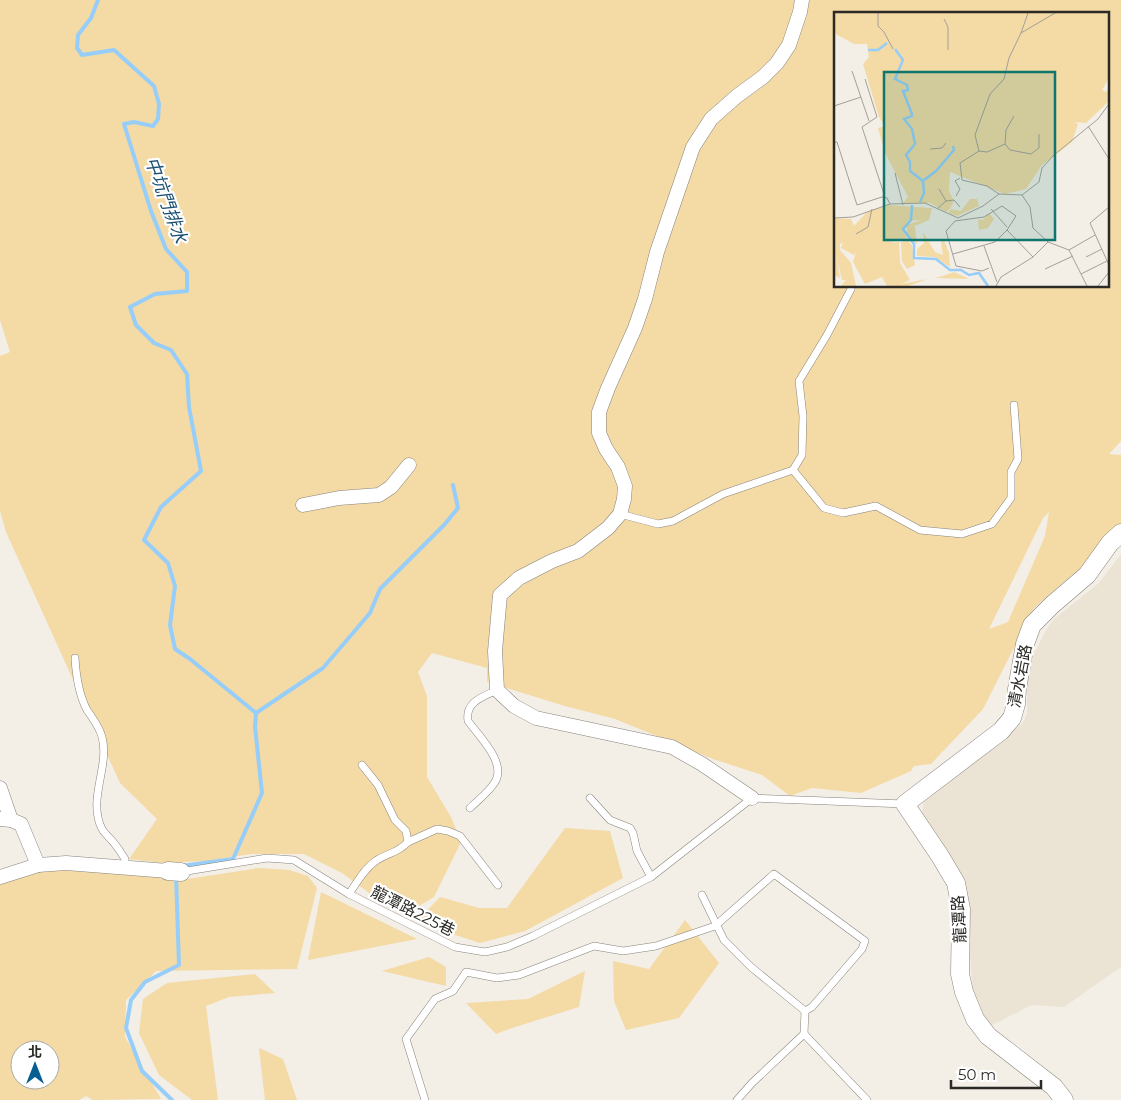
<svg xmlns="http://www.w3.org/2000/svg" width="1121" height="1100" viewBox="0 0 1121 1100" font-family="Montserrat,'Noto Sans TC',sans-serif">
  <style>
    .built { fill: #ebe3d4 }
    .green { fill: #f4daa5; fill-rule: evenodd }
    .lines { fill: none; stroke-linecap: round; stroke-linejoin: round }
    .stream { stroke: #96cef9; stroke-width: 4 }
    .service-casing { stroke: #87837c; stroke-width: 8 }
    .minor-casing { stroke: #87837c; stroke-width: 15 }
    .tertiary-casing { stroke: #87837c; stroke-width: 19 }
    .service { stroke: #fff; stroke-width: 7 }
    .minor { stroke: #fff; stroke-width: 14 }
    .tertiary { stroke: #fff; stroke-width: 18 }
    .labels { text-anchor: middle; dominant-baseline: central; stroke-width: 4.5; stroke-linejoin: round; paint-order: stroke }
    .street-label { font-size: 16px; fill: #2b2a26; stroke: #fff }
    .water-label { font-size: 18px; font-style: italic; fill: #1a5073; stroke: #fff }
    .inset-river { fill: none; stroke: #96cef9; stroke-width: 2.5 }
    .inset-road { fill: none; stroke: #a3a099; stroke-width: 1 }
    .view { fill: #0f766e; fill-opacity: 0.15; stroke: #0f766e; stroke-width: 2.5 }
    .inset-edge { fill: none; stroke: #2b2a26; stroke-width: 2.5 }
  </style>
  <rect width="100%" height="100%" fill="#f3eee6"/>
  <polygon class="built" points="1121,554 1121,967 1064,1007 1032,1005 988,1027 974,1004 969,942 922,814 925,795 942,779 1022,724 1027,714 1027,682 1030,668 1034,654 1046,630 1053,620 1099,583"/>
  <g class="green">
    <path d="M0,0H1121V441L1109,454L1121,455V538L1072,575L1034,608L983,709L931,764L914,766L911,771L861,793L812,788L790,796L762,775L713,759L615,719L565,706L487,682V668L432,653L418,672L427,696V777L451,817L461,842L434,897L409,912L380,901L342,873L304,854H251L206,861L163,863L129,859L157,819L120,783L6,532L0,511V356L10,352L0,320ZM835,14H1107V286H835ZM1049,512L1045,536L1008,622L989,629L1043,518Z"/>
    <polygon points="565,828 610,831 623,878 525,931 480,943 449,933 419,919 440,897 479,908 507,908"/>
    <path d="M57,862L181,880L259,868L289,870L308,876L317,888L297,969L156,971L126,1000L125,1037L161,1099L93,1100L86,1096L79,1100H0V876ZM20,1050H50V1080H20Z"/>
    <polygon points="321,892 417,939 308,960"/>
    <polygon points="685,920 719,963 679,1018 626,1030 614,1001 613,961 649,969"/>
    <polygon points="429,957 446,967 446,986 382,971"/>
    <polygon points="585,971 579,1007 512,1028 496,1034 466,1003 528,999"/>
    <polygon points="255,974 275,993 229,997 206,1006 218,1100 192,1100 159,1075 139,1033 143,999 167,983"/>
    <polygon points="259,1048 283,1059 297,1100 265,1100"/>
  </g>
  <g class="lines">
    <g class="stream">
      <polyline points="98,0 91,18 78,35 77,48 82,55 114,50 154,86 159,104 158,119 153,126 134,122 124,124 151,211 166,249 187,272 187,291 155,294 130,307 136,325 154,343 171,350 187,374 189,407 201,471 161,507 144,540 168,563 175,586 170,625 175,649 190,659 256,713 255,727 262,793 233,859 182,866"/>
      <polyline points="256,713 323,668 370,613 380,589 444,525 458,508 453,485"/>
      <polyline points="172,1100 142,1071 126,1028 131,1000 145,982 179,965 176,876"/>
    </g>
    <g class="service-casing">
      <g id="service">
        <polyline points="793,470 824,508 843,513 876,506 920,530 962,534 992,524 1011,498 1011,472 1018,459 1014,405"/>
        <polyline points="620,514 658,524 673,521 723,494 793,470 802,455 803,416 799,381 827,335 851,289"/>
        <path d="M75,658C76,675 79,695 87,710C93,719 99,726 102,737C110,767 87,799 102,829C105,834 111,839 114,843C118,848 122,854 125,859V868"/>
        <polyline points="590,798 610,820 630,828 633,833 637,851 651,877"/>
        <path d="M470,808C478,800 489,792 495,782C507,763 479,736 468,721C465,702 482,697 497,690"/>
        <polyline points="408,842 437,829 448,831 460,836 498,885"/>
        <polyline points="181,872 267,858 294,860 349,894 455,947 485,952 507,947 533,936 651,877 752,798 905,804"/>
        <path d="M349,894C357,882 365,868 377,860C390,852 396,854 408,842L406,831L395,820L378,785L362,765"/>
        <polyline points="702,895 724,940 751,967 805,1011"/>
        <polyline points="804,1034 867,1100"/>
        <polyline points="425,1100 406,1039 435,999 453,991 466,972 497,978 519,975 594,946 623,951 656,946 715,926 774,874 865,941 862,949 812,1007 805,1011"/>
        <polyline points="737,1100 752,1083 804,1034 805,1011"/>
      </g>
    </g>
    <g class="minor-casing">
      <g id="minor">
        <polyline points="303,505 339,498 379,495 391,487 409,465"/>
        <polyline points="0,788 11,820"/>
        <polyline points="752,798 702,764 672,747 536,718 514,706 497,690 495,651 500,595 519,578 552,561 578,551 608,528 620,514 624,499 625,486 618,467 606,449 599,433 599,412 608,388 635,328 645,299 657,252 693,147 711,119 737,96 763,77 777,63 789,45 800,12 802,0"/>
        <polyline points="0,819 11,820 21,824 38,865"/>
        <polyline points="0,877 38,865 66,863 168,871"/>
      </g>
    </g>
    <g class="tertiary-casing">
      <g id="tertiary">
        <polyline points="168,871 181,872"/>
        <polyline points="1064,1100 1054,1087 988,1036 975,1019 964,992 960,974 961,909 956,883 940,856 905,804 1001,731 1012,718 1016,704 1017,689 1025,644 1032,625 1052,605 1087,575 1110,543 1121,533"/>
      </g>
    </g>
    <use href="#service" class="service"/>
    <use href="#minor" class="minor"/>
    <use href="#tertiary" class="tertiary"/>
  </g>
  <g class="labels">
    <g class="street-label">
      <text transform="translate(1020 676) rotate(-79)">清水岩路</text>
      <text transform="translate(413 911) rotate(27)">龍潭路225巷</text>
      <text transform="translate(959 919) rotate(-93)">龍潭路</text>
    </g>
    <g class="water-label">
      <text transform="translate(166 200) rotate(70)">中坑門排水</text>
    </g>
  </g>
  <g transform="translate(834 12)">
    <rect width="275" height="275" fill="#f3eee6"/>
    <path d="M0,1H275V66L268,78L272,80L275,76V89L252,111L240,110L244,112L238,130L208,153L192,177L171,182L116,160L115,179L120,189L116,197L112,200L96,191H69L74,185L51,141L44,116L51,114L45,105L29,52L35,45L33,32H20L0,21ZM136,187H143L145,194L123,204L114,201L117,197L127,199ZM54,193L98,196L95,208L81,214L83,232L74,225L72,213L88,208L74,209L69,219L74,228H63L57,231L65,230L66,251L76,268L67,272L94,267L74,274H53L48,265L31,272L19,250L22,240L20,243L7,236L9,230L6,232V238L17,251L22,274H7L12,268H8L2,243L6,266L0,263V206L17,207L20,214L34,199ZM155,201L160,207L154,216L145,218L144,207L149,208ZM89,220L101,240L109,243L107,230L110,228L115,241L116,255L101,245L83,244V237L90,231ZM74,229L78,233L81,253L73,257L68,249L67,230ZM120,260L135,267L101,266L112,263Z" fill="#f4daa5"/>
    <path class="inset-river" d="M61,37L69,48L61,67L73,73L74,78L69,79L78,102V104L70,107L78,117L81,132L72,143L76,150V159L89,169L90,181L86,190M34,38H44L53,31M90,168L102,159L120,138L119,134M78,193L77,208L69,217L80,232V246L102,247L116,258H127L135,263L145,261L154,274"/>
    <path class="inset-road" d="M44,1V14L50,20L59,37M110,7L114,15V38M187,21L194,1M18,59L35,109M31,67L43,105L28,115L51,185M0,94L27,85M254,114L275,147M0,130H3L23,193L48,185L53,186L56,192M171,132L176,138L197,142L205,136V122M96,137L108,136L112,131M145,139L153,140L171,132L172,118L180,104M61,161L69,193M165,182L153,174L128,168L126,151L145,139L141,123L156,82L170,67L175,46L187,21L221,1M165,182L188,183M188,183L205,170L208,156L220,143L264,107L275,92M188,183L196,195L199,216L214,230L235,238L253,274M122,184L126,177L121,169L126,166M112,189L120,188L126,195M275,195L256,211L275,253M103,197L112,189L105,177M157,197L173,215M0,206L19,205L56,192L91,191L124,206L149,194L165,182M173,218L199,245M22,222L34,215L38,197M150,234L163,270M235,238L261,223M119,242L161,230L173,218L182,204L168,194L150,205L121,209L112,219L122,254L148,259L155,256M252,245L268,237M211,257L239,244M247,262L273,249M162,274L167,265L199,245L214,230M264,274L275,260"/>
    <path class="view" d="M50,60H221V228H50Z"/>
    <rect width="275" height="275" class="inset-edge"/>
  </g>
  <g transform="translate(35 1065)"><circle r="24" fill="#ffffff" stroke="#aaaaa8"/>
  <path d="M0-4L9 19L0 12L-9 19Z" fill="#065f90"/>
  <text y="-8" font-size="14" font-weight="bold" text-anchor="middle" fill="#2b2a26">北</text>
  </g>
  <path d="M951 1080v8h90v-8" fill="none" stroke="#2b2a26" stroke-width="2.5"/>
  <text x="958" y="1080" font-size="15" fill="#2b2a26" stroke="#ffffff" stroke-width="4" paint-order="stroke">50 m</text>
</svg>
